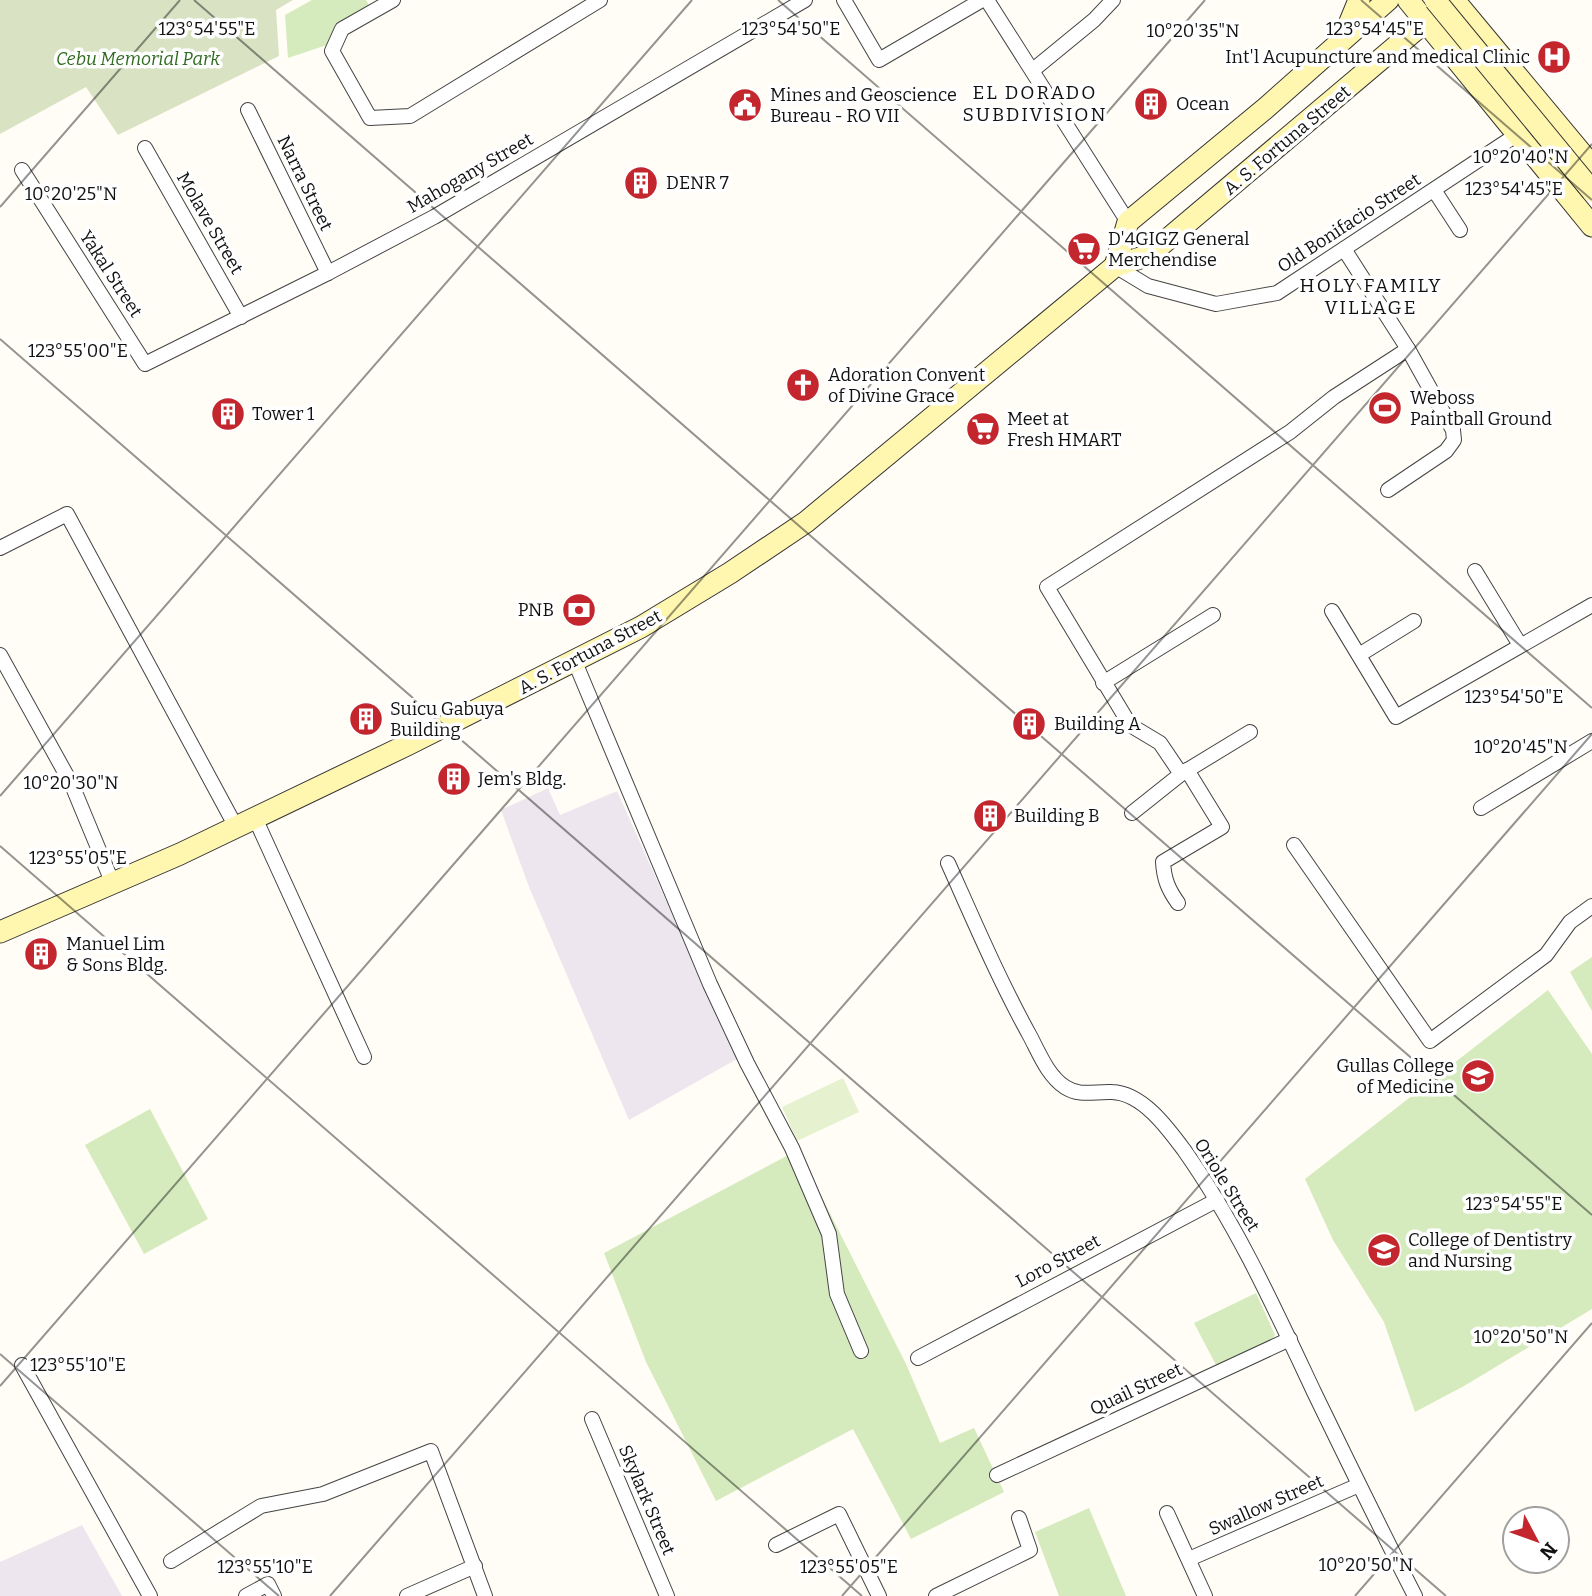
<svg xmlns="http://www.w3.org/2000/svg" width="1592" height="1596" viewBox="0 0 1592 1596" font-family="Bitter,serif">
  <style>
    .industrial { fill: #eee6ef }
    .green { fill: #d5ebbd }
    .cemetery { fill: #d9e3c4 }
    .pitch { fill: #e6f2cf }
    .lines { fill: none; stroke-linecap: round; stroke-linejoin: round }
    .street-casing { stroke: #444; stroke-width: 16 }
    .secondary-casing { stroke: #333; stroke-width: 23 }
    .street { stroke: #fff; stroke-width: 14 }
    .secondary { stroke: #fff6b0; stroke-width: 21 }
    .secondary-bridge-casing { stroke: #333; stroke-width: 23; stroke-linecap: butt }
    .secondary-bridge { stroke: #fff6b0; stroke-width: 21 }
    .ticks { fill: none; stroke: #111; stroke-width: 2; stroke-opacity: 0.45 }
    .labels { text-anchor: middle; dominant-baseline: central; stroke-width: 7; stroke-linejoin: round; paint-order: stroke }
    .poi-label { font-size: 18px; fill: #111; stroke: #fff; text-anchor: start }
    .park-label { font-size: 18px; font-style: italic; fill: #2f6b1f; stroke: #fff }
    .street-label { font-size: 18px; fill: #111; stroke: #fff }
    .neighbourhood-label { font-size: 19px; letter-spacing: 2px; fill: #111; stroke: #fff }
    .ticks-label { font-size: 18px; text-anchor: middle; fill: #111; stroke: #fff; stroke-width: 7; stroke-linejoin: round; paint-order: stroke }
  </style>
  <rect width="100%" height="100%" fill="#fffdf5"/>
  <g class="industrial">
    <polygon points="548,788 560,815 617,791 737,1059 629,1120 529,887 501,810"/>
    <polygon points="82,1525 122,1596 0,1596 0,1562"/>
  </g>
  <g class="green">
    <polygon points="312,0 366,0 369,5 335,24 330,44 288,58 285,15"/>
    <polygon points="1592,957 1592,1011 1570,972"/>
    <polygon points="1548,990 1592,1054 1592,1309 1464,1386 1415,1412 1384,1322 1333,1240 1305,1179"/>
    <polygon points="150,1109 208,1219 144,1254 85,1145"/>
    <polygon points="798,1150 906,1364 940,1443 974,1428 1004,1492 911,1539 853,1429 716,1501 646,1362 604,1253"/>
    <polygon points="1256,1293 1275,1335 1271,1341 1216,1365 1194,1323"/>
    <polygon points="1089,1508 1126,1596 1059,1596 1035,1532"/>
  </g>
  <polygon class="cemetery" points="0,0 293,0 276,10 279,56 118,135 86,87 0,134"/>
  <polygon class="pitch" points="843,1078 859,1112 797,1141 782,1107"/>
  <g class="lines">
    <g class="street-casing">
      <g id="street">
        <polyline points="393,0 342,29 332,51 370,118 410,116 600,0"/>
        <polyline points="844,0 879,60 982,0"/>
        <polyline points="987,0 1128,222"/>
        <polyline points="1033,70 1094,20 1113,0"/>
        <polyline points="248,110 328,273"/>
        <polyline points="145,148 241,317"/>
        <polyline points="22,170 145,364 328,273 434,217 805,0"/>
        <polyline points="1434,190 1460,230"/>
        <polyline points="1344,249 1408,349 1453,430 1454,440 1446,451 1388,490"/>
        <polyline points="1115,266 1148,286 1216,304 1277,293 1524,130"/>
        <polyline points="0,548 67,514 236,827"/>
        <polyline points="1475,571 1520,645"/>
        <polyline points="1332,611 1396,717 1592,605"/>
        <polyline points="0,655 72,785 113,884"/>
        <polyline points="1359,655 1414,621"/>
        <polyline points="575,662 710,984 747,1063 792,1148 829,1234 837,1294 861,1351"/>
        <polyline points="1103,683 1213,615"/>
        <polyline points="1181,774 1160,743 1130,725 1047,587 1290,432 1334,397 1408,349"/>
        <polyline points="1481,808 1592,741"/>
        <polyline points="1132,813 1181,774 1250,732"/>
        <polyline points="255,818 364,1057"/>
        <polyline points="1294,845 1430,1041 1546,955 1570,922 1592,906"/>
        <path d="M948,863C974,921 999,980 1030,1036C1039,1053 1048,1076 1065,1087C1080,1097 1095,1091 1112,1092C1142,1093 1167,1127 1184,1150C1237,1225 1275,1309 1314,1392C1347,1460 1380,1528 1415,1596"/>
        <path d="M1178,903C1168,889 1164,879 1163,862L1222,827L1187,770"/>
        <polyline points="918,1358 1217,1200"/>
        <polyline points="22,1365 150,1596"/>
        <polyline points="592,1419 667,1596"/>
        <polyline points="997,1475 1290,1339"/>
        <polyline points="1167,1513 1205,1596"/>
        <polyline points="776,1545 839,1514 879,1596"/>
        <polyline points="1189,1559 1359,1485"/>
        <polyline points="171,1561 261,1506 323,1494 431,1451 485,1596"/>
        <polyline points="246,1596 268,1584 274,1596"/>
        <polyline points="407,1596 475,1566"/>
        <polyline points="936,1596 1030,1550 1019,1518"/>
      </g>
    </g>
    <g class="secondary-casing">
      <g id="secondary">
        <polyline points="1408,0 1592,226"/>
        <polyline points="1454,0 1592,166"/>
        <polyline points="1345,34 1359,0"/>
        <polyline points="1115,266 1128,222 1267,107 1388,0"/>
        <polyline points="0,932 180,854 409,744 641,627 730,573 806,522 1115,266 1149,255 1451,0"/>
      </g>
    </g>
    <use href="#street" class="street"/>
    <use href="#secondary" class="secondary"/>
    <g class="secondary-bridge-casing">
      <polyline id="secondary-bridge" points="1435,0 1592,191"/>
    </g>
    <use href="#secondary-bridge" class="secondary-bridge"/>
  </g>
  <path class="ticks" d="M194,0L1592,1215M778,0L1592,708M1361,0L1592,200M0,207L180,0M0,339L1446,1596M0,796L692,0M0,846L862,1596M0,1354L279,1596M0,1386L1205,0M330,1596L1592,144M842,1596L1592,734M1355,1596L1592,1323"/>
  <defs>
    <g id="hospital-disc" transform="scale(1.75)"><circle r="9.5" fill="#c4262e" stroke="#fff"/><path d="M-5-5h3v3.5h4V-5h3V5h-3V1.5h-4V5h-3Z" fill="#fff"/></g>
    <g id="building-disc" transform="scale(1.75)"><circle r="9.5" fill="#c4262e" stroke="#fff"/><path d="M-4-6H4V6H1V3H-1V6H-4ZM-2.5-4.3h1.7v1.8h-1.7ZM.8-4.3h1.7v1.8H.8ZM-2.5-1h1.7V.8h-1.7ZM.8-1h1.7V.8H.8Z" fill="#fff"/></g>
    <g id="civic-disc" transform="scale(1.75)"><circle r="9.5" fill="#c4262e" stroke="#fff"/><path d="M-.6-6.5H3V-4.5H.6V-3L4-1V1h2V6H-6V1h2V-1L-.6-3ZM-1.2 2.5V6h2.4V2.5Z" fill="#fff"/></g>
    <g id="supermarket-disc" transform="scale(1.75)"><circle r="9.5" fill="#c4262e" stroke="#fff"/><path d="M-6-5.5h2.5l.6 2H6L4.5 2H-2.5L-4.4-4H-6ZM-1.5 3.2a1.3 1.3 0 1 0 .1 0ZM3 3.2a1.3 1.3 0 1 0 .1 0Z" fill="#fff"/></g>
    <g id="church-disc" transform="scale(1.75)"><circle r="9.5" fill="#c4262e" stroke="#fff"/><path d="M-1.2-6h2.4v3.5h3.3v2.4h-3.3V6h-2.4V-.1h-3.3v-2.4h3.3Z" fill="#fff"/></g>
    <g id="stadium-disc" transform="scale(1.75)"><circle r="9.5" fill="#c4262e" stroke="#fff"/><path d="M0-5a6.5 5 0 1 0 0 10a6.5 5 0 1 0 0-10ZM-3.5-1.8h7v3.6h-7Z" fill="#fff"/></g>
    <g id="bank-disc" transform="scale(1.75)"><circle r="9.5" fill="#c4262e" stroke="#fff"/><path d="M-6-4H6V4H-6ZM0-2.3a2.3 2.3 0 1 0 0 4.6a2.3 2.3 0 1 0 0-4.6Z" fill="#fff"/></g>
    <g id="university-disc" transform="scale(1.75)"><circle r="9.5" fill="#c4262e" stroke="#fff"/><path d="M0-5L7-2L0 1L-7-2ZM-4 1L0 2.5L4 1V4Q0 6-4 4Z" fill="#fff"/></g>
  </defs>
  <g fill-rule="evenodd">
    <use href="#hospital-disc" x="1554" y="57"/>
    <use href="#building-disc" x="1151" y="104"/>
    <use href="#civic-disc" x="745" y="105"/>
    <use href="#building-disc" x="641" y="183"/>
    <use href="#supermarket-disc" x="1084" y="249"/>
    <use href="#church-disc" x="803" y="385"/>
    <use href="#stadium-disc" x="1385" y="408"/>
    <use href="#building-disc" x="228" y="414"/>
    <use href="#supermarket-disc" x="983" y="429"/>
    <use href="#bank-disc" x="579" y="610"/>
    <use href="#building-disc" x="366" y="719"/>
    <use href="#building-disc" x="1029" y="724"/>
    <use href="#building-disc" x="454" y="779"/>
    <use href="#building-disc" x="990" y="816"/>
    <use href="#building-disc" x="41" y="954"/>
    <use href="#university-disc" x="1478" y="1076"/>
    <use href="#university-disc" x="1384" y="1250"/>
  </g>
  <g class="labels">
    <g class="poi-label">
      <text x="1530" y="57" text-anchor="end">Int'l Acupuncture and medical Clinic</text>
      <text x="770" y="95">Mines and Geoscience<tspan x="770" dy="21">Bureau - RO VII</tspan></text>
      <text x="1176" y="104">Ocean</text>
      <text x="666" y="183">DENR 7</text>
      <text x="1108" y="239">D'4GIGZ General<tspan x="1108" dy="21">Merchendise</tspan></text>
      <text x="828" y="375">Adoration Convent<tspan x="828" dy="21">of Divine Grace</tspan></text>
      <text x="1410" y="398">Weboss<tspan x="1410" dy="21">Paintball Ground</tspan></text>
      <text x="252" y="414">Tower 1</text>
      <text x="1007" y="419">Meet at<tspan x="1007" dy="21">Fresh HMART</tspan></text>
      <text x="554" y="610" text-anchor="end">PNB</text>
      <text x="390" y="709">Suicu Gabuya<tspan x="390" dy="21">Building</tspan></text>
      <text x="1054" y="724">Building A</text>
      <text x="478" y="779">Jem's Bldg.</text>
      <text x="1014" y="816">Building B</text>
      <text x="66" y="944">Manuel Lim<tspan x="66" dy="21">&amp; Sons Bldg.</tspan></text>
      <text x="1454" y="1066" text-anchor="end">Gullas College<tspan x="1454" dy="21">of Medicine</tspan></text>
      <text x="1408" y="1240">College of Dentistry<tspan x="1408" dy="21">and Nursing</tspan></text>
    </g>
    <g class="park-label">
      <text x="138" y="59">Cebu Memorial Park</text>
    </g>
    <g class="street-label">
      <text transform="translate(1287 140) rotate(-40)">A. S. Fortuna Street</text>
      <text transform="translate(470 173) rotate(-30)">Mahogany Street</text>
      <text transform="translate(305 183) rotate(64)">Narra Street</text>
      <text transform="translate(210 223) rotate(60)">Molave Street</text>
      <text transform="translate(1349 223) rotate(-33)">Old Bonifacio Street</text>
      <text transform="translate(111 274) rotate(57)">Yakal Street</text>
      <text transform="translate(590 652) rotate(-28)">A. S. Fortuna Street</text>
      <text transform="translate(1227 1185) rotate(58)">Oriole Street</text>
      <text transform="translate(1058 1261) rotate(-28)">Loro Street</text>
      <text transform="translate(1136 1389) rotate(-25)">Quail Street</text>
      <text transform="translate(647 1500) rotate(67)">Skylark Street</text>
      <text transform="translate(1266 1505) rotate(-24)">Swallow Street</text>
    </g>
    <g class="neighbourhood-label">
      <text x="1035" y="92">EL DORADO<tspan x="1035" dy="22">SUBDIVISION</tspan></text>
      <text x="1371" y="285">HOLY FAMILY<tspan x="1371" dy="22">VILLAGE</tspan></text>
    </g>
  </g>
  <g class="ticks-label">
    <text x="207" y="35">123°54'55"E</text>
    <text x="791" y="35">123°54'50"E</text>
    <text x="1375" y="35">123°54'45"E</text>
    <text x="1193" y="37">10°20'35"N</text>
    <text x="1521" y="163">10°20'40"N</text>
    <text x="1514" y="195">123°54'45"E</text>
    <text x="71" y="200">10°20'25"N</text>
    <text x="78" y="357">123°55'00"E</text>
    <text x="1514" y="703">123°54'50"E</text>
    <text x="1521" y="753">10°20'45"N</text>
    <text x="71" y="789">10°20'30"N</text>
    <text x="78" y="864">123°55'05"E</text>
    <text x="1514" y="1210">123°54'55"E</text>
    <text x="1521" y="1343">10°20'50"N</text>
    <text x="78" y="1371">123°55'10"E</text>
    <text x="1366" y="1571">10°20'50"N</text>
    <text x="265" y="1573">123°55'10"E</text>
    <text x="849" y="1573">123°55'05"E</text>
  </g>
  <g transform="translate(1536 1540) rotate(131)"><circle r="33" fill="#ffffff" stroke="#a0a0a0" stroke-width="2"/>
  <path d="M0-5L12 26L0 18L-12 26Z" fill="#c4262e"/>
  <text y="-10" font-size="19" font-weight="bold" text-anchor="middle" fill="#111111">N</text>
  </g>
</svg>
